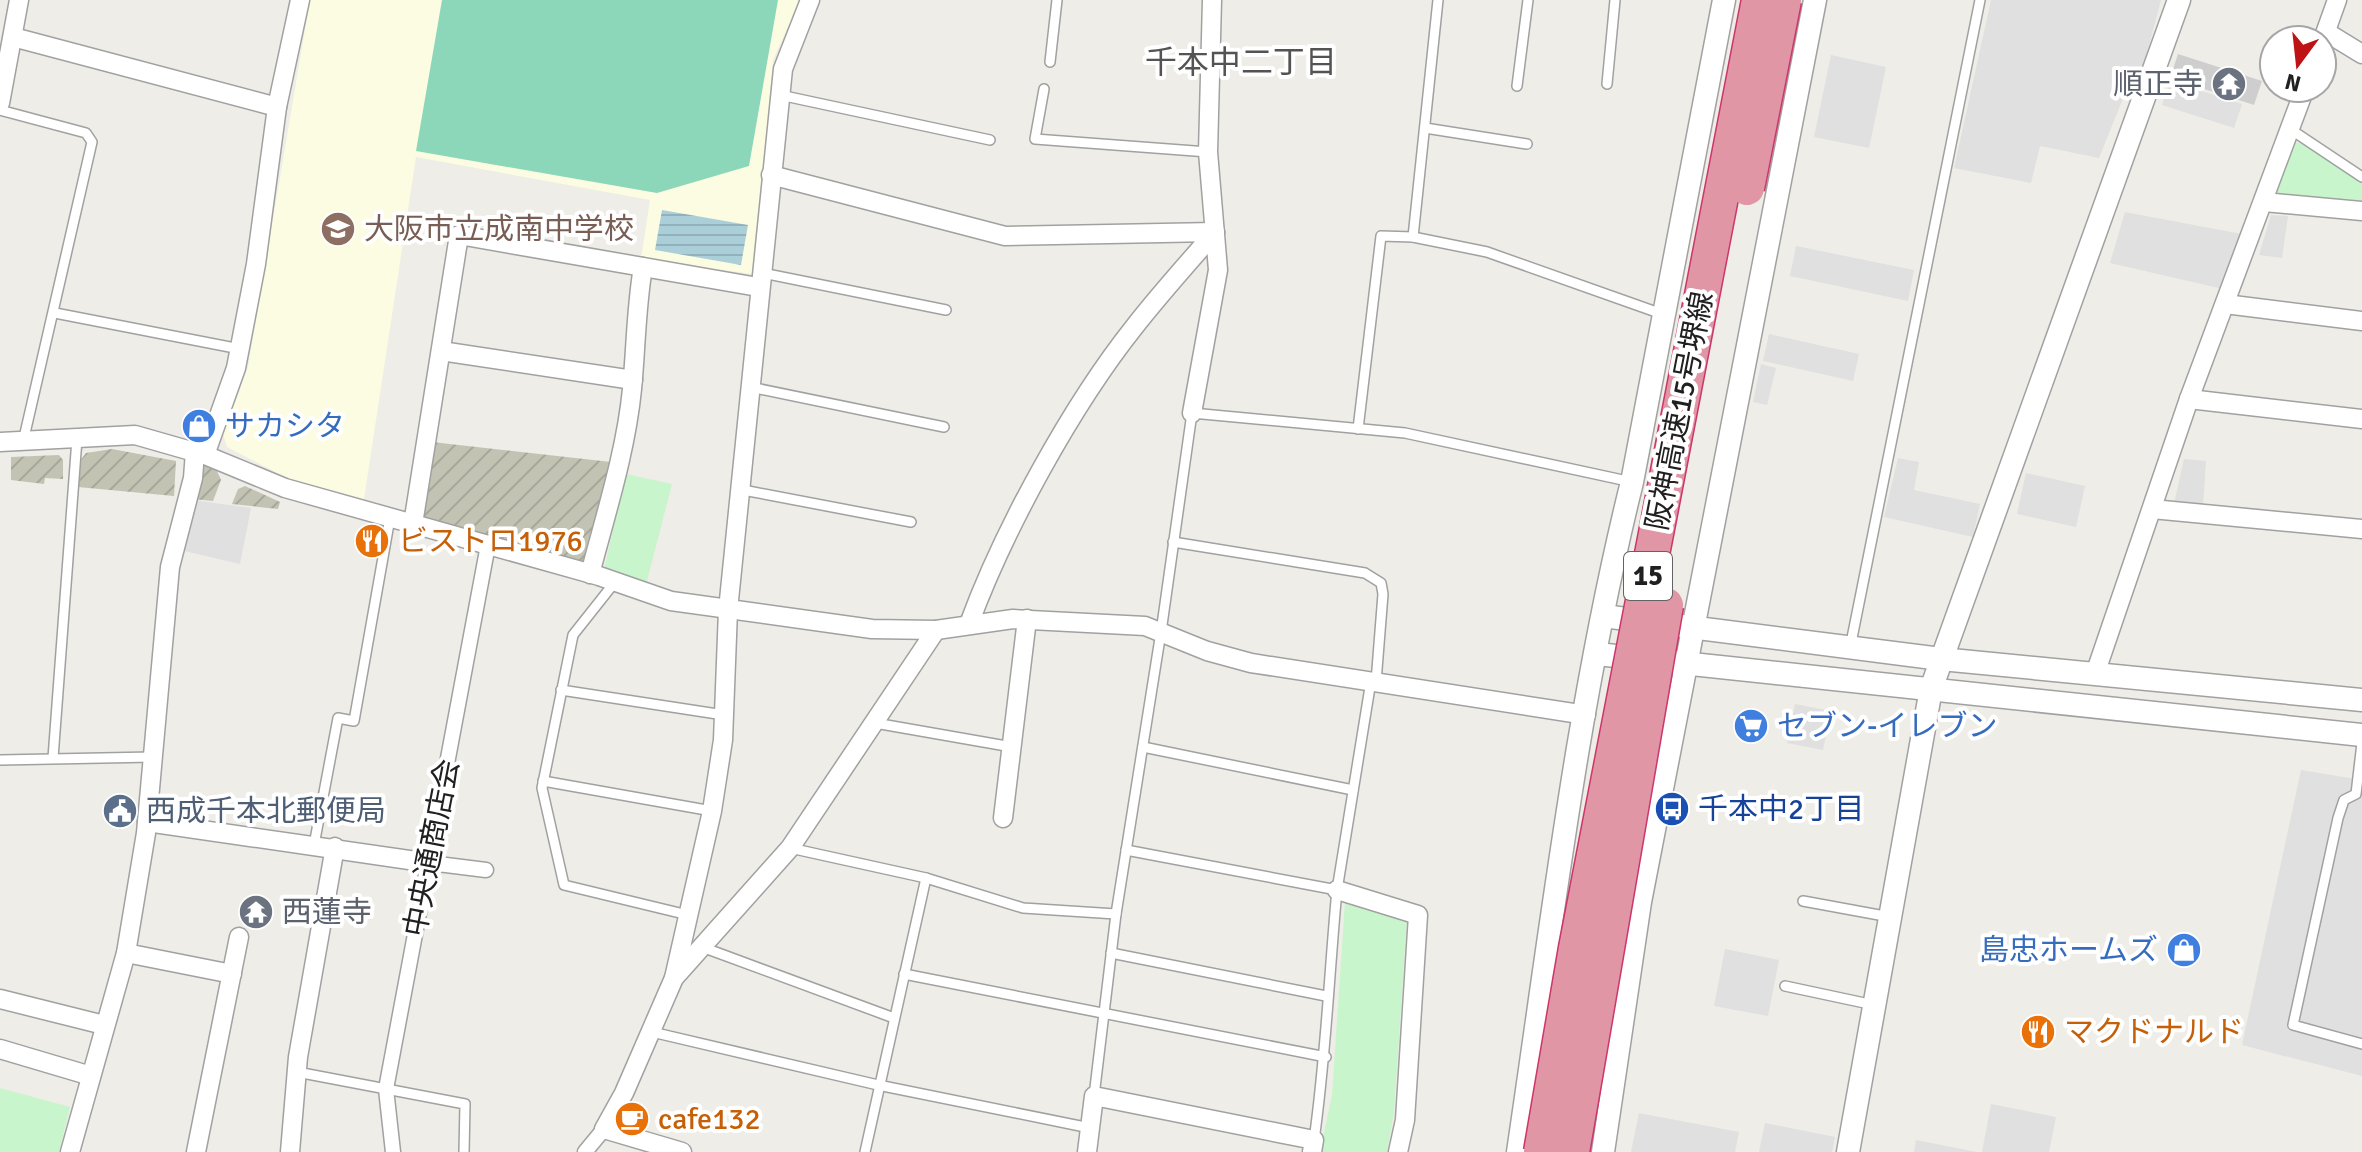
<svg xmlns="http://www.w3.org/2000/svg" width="2362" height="1152" viewBox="0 0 2362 1152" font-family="Signika,'Noto Sans JP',sans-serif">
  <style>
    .education { fill: #fcfce3 }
    .religious { fill: #cecece }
    .construction { fill: url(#construction-furrows) }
    .park { fill: #c8f5cb }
    .pitch { fill: #8cd7b9 }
    .parking { fill: #e0e0e0 }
    .water { fill: url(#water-rules) }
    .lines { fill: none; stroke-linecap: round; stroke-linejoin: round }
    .service-casing { stroke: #a1a1a1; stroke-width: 12 }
    .pedestrian-casing { stroke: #a1a1a1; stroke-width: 17 }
    .minor-casing { stroke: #a1a1a1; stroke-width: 21 }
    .tertiary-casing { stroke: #a1a1a1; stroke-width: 25 }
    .service { stroke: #fff; stroke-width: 9 }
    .pedestrian { stroke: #fff; stroke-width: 14 }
    .minor { stroke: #fff; stroke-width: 18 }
    .tertiary { stroke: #fff; stroke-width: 22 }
    .motorway-bridge-casing { stroke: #cc366b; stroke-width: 37; stroke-linecap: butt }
    .motorway-bridge { stroke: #e096a5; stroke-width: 34 }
    .labels { text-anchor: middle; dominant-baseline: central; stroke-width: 8; stroke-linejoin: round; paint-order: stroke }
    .shield { fill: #fff; stroke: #636363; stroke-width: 2 }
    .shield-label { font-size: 28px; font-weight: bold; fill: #202020 }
    .worship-label { font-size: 30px; fill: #5b616d; stroke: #fff; text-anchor: end }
    .education-label { font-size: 30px; fill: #785e54; stroke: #fff; text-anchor: start }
    .street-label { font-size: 30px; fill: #202020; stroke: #fff }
    .shop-label { font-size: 30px; fill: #366cbe; stroke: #fff; text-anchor: start }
    .food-label { font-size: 30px; fill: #c56008; stroke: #fff; text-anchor: start }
    .transit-label { font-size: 30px; fill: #164399; stroke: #fff; text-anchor: start }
    .service-label { font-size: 30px; fill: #4e5e75; stroke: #fff; text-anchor: start }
    .neighbourhood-label { font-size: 32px; fill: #535353; stroke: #fff }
  </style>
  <defs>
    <pattern id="construction-furrows" width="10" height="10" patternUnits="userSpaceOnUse" patternTransform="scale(2)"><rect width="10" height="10" fill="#c3c3b3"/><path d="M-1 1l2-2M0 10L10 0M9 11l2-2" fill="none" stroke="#a7a79a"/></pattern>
    <pattern id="water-rules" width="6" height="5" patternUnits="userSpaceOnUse" patternTransform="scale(2)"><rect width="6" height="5" fill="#abcfd9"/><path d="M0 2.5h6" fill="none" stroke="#93b1ba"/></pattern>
  </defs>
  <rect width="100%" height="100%" fill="#efede7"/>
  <polygon class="education" points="310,0 800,0 773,60 753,274 641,259 650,200 416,157 364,499 291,480 227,447 223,434 248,367"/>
  <polygon class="religious" points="2178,54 2262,81 2254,105 2170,78"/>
  <g class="construction">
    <polygon points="432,442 611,462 588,565 421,517"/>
    <polygon points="112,449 176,461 174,496 78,487 80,461 86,453"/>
    <polygon points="59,455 63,460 63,479 45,478 44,484 11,480 11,457"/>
    <polygon points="204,465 217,471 221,480 213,501 193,499"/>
    <polygon points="245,486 280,502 278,509 232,504 238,489"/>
  </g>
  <g class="park">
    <polygon points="2293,141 2321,151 2362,178 2362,207 2273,195"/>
    <polygon points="626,474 672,484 646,585 604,569"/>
    <polygon points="1345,902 1407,918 1394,1112 1387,1152 1320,1152 1332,1095"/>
    <polygon points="0,1088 70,1107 59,1152 0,1152"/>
  </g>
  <polygon class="pitch" points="442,0 778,0 749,166 657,193 416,151"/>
  <g class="parking">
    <polygon points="1991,0 2161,0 2141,76 2132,76 2099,158 2040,146 2031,183 1954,168"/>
    <polygon points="1831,55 1886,67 1869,148 1814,137"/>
    <polygon points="2170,81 2242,104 2234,128 2162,105"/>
    <polygon points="2125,212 2242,234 2223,289 2110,263"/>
    <polygon points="2271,215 2288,216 2282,258 2259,255"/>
    <polygon points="1796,246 1914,270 1908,301 1790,276"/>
    <polygon points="1769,334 1859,354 1853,381 1763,361"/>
    <polygon points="1761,364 1776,368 1767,405 1753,402"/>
    <polygon points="1898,458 1919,462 1914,490 1980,504 1973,537 1884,517"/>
    <polygon points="2184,459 2206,461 2203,506 2174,504"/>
    <polygon points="2026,473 2085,486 2076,527 2017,514"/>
    <polygon points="193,500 251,508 240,564 180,550"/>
    <polygon points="1795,704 1831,711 1823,750 1787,743"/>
    <polygon points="2301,770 2362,780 2362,1076 2242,1045"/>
    <polygon points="1725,949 1779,960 1768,1016 1714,1006"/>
    <polygon points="1991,1104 2056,1117 2049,1152 1982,1152"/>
    <polygon points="1639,1113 1739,1132 1735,1152 1631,1152"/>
    <polygon points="1765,1123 1835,1137 1832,1152 1759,1152"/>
    <polygon points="1916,1140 1977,1152 1914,1152"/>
  </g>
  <polygon class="water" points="662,210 748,225 741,265 655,250"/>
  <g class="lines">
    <g class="service-casing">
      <g id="service">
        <polyline points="1050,62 1057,0"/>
        <polyline points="1607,84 1615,0"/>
        <polyline points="1517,86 1528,0"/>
        <polyline points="1044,89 1035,139 1208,152"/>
        <polyline points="780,95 990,140"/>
        <polyline points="0,110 86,133 92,142 23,442"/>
        <polyline points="1425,128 1527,144"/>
        <polyline points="2290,129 2362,177"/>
        <polyline points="1413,237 1487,252 1662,314"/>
        <polyline points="762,273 946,310"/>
        <polyline points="55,313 240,349"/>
        <polyline points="750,387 944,427"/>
        <polyline points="1358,429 1381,236 1413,237 1438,0"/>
        <polyline points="743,490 911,522"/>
        <polyline points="1173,542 1365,573 1381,583 1383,594 1376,682"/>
        <polyline points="615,582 573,635 542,788 564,885 688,915"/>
        <polyline points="1850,648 1980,0"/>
        <polyline points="561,690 724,715"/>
        <polyline points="875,723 1012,747"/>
        <polyline points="2362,743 2356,794 2344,800 2338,818 2293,1025 2362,1044"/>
        <polyline points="1143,747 1353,790"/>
        <polyline points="53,758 77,439"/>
        <polyline points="0,760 153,757"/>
        <polyline points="543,781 712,811"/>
        <polyline points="314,845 338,718 354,721 390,518"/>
        <polyline points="790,848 926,878 1023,908 1116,914 1161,632 1192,413 1405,433 1632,482"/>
        <path d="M1126,850L1337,890C1329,974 1326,1057 1314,1140"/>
        <polyline points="1337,890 1371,681"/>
        <polyline points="1803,901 1890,917"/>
        <polyline points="702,947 894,1018"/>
        <polyline points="1111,953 1326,996"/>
        <polyline points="904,974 1326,1057"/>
        <polyline points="1785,986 1874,1005"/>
        <polyline points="652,1032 878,1085 1090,1128"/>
        <polyline points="297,1072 465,1104 464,1152"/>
        <polyline points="1094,1096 1116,914"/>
        <polyline points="865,1152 926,878"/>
      </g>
    </g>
    <g class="pedestrian-casing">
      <g id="pedestrian">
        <polyline points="430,863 486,870"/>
        <polyline points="393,1152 386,1089 488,545"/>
        <polyline points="585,1152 604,1129"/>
      </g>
    </g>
    <g class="minor-casing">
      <g id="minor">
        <polyline points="2326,32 2362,54"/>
        <polyline points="13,37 277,107"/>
        <polyline points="2322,42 2337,0"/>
        <polyline points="0,103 19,0"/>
        <polyline points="771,175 1005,236 1215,232"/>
        <polyline points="2264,202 2362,211"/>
        <polyline points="2225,304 2362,321"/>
        <polyline points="441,351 633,380"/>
        <polyline points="2189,399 2362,419"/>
        <polyline points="1192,413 1218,270 1208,152 1212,0"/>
        <polyline points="0,442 135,435 205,455 285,488 599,576 671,601 872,629 936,630 1013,619 1145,626 1207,651 1251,663 1586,715"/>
        <polyline points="205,455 236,368 256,264 277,107 300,0"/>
        <polyline points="2152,509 2362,529"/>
        <polyline points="413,524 459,235 758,287"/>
        <path d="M590,574C606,513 626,451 632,389C636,348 636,308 643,267"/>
        <path d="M969,624C1004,529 1072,405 1135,326C1160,294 1188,263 1215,232"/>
        <polyline points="2095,674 2189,399 2305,88"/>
        <polyline points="1003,818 1027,619"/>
        <polyline points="147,822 430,863"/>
        <polyline points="1337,890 1418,915 1405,1120 1398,1152"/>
        <polyline points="126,953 232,974"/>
        <polyline points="674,978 712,811 723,740 728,610 783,69 810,0"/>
        <polyline points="0,999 104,1025"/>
        <polyline points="0,1049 91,1076"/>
        <polyline points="70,1152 126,953 146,833 170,567 193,478 195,452"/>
        <polyline points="196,1152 239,937"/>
        <polyline points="290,1152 298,1057 335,847"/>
        <polyline points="682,1152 604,1129 624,1093 674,978 790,848 936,630"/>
        <polyline points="1087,1152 1094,1096 1314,1140 1312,1152"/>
      </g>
    </g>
    <g class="tertiary-casing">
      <g id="tertiary">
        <polyline points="1603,616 1941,659 2362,700"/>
        <polyline points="1597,654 2362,735"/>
        <path d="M1518,1152C1551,930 1578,699 1632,482L1724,0"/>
        <polyline points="1603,1152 1640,902 1815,0"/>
        <polyline points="1848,1152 1931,689 2179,0"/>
      </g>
    </g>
    <use href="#service" class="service"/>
    <use href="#pedestrian" class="pedestrian"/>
    <use href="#minor" class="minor"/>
    <use href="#tertiary" class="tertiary"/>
    <g class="motorway-bridge-casing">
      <g id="motorway-bridge">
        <polyline points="1747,188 1784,0"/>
        <polyline points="1541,1152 1576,948 1759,0"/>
        <polyline points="1572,1152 1666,605"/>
      </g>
    </g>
    <use href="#motorway-bridge" class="motorway-bridge"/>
  </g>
  <defs>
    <g id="temple-disc" transform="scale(1.8)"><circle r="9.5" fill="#6b7280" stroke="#fff"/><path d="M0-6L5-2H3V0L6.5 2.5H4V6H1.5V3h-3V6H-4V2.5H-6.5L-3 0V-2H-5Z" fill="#fff"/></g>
    <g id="school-disc" transform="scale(1.8)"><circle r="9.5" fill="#8d6e63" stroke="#fff"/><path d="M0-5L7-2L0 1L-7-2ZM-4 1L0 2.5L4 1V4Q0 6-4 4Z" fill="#fff"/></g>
    <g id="shop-disc" transform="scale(1.8)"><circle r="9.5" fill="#3f7fe0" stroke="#fff"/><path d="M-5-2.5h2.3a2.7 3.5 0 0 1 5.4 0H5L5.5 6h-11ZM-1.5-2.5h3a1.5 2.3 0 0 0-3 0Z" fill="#fff"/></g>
    <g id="restaurant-disc" transform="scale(1.8)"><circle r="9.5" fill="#e8710a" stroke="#fff"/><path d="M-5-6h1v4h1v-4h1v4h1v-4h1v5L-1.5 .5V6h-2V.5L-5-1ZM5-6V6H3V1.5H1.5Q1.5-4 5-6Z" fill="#fff"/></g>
    <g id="supermarket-disc" transform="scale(1.8)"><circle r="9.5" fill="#3f7fe0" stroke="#fff"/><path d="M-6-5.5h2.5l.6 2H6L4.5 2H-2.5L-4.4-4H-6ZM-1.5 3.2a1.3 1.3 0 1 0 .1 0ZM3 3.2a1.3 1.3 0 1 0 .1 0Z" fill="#fff"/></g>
    <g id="bus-disc" transform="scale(1.8)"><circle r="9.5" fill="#1a4fb4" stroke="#fff"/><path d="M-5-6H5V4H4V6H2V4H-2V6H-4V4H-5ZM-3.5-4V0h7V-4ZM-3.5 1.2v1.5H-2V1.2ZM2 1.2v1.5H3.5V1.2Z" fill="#fff"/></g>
    <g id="civic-disc" transform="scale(1.8)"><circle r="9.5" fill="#5c6f8a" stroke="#fff"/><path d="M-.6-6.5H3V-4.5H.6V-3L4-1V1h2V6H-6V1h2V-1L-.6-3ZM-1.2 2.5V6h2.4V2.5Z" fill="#fff"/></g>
    <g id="cafe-disc" transform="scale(1.8)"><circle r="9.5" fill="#e8710a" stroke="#fff"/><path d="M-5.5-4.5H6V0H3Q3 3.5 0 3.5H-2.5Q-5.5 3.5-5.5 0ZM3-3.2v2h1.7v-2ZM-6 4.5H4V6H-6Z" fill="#fff"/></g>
  </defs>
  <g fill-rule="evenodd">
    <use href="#temple-disc" x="2229" y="84"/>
    <use href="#school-disc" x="338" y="229"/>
    <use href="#shop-disc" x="199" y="426"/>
    <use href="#restaurant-disc" x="372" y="541"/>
    <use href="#supermarket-disc" x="1751" y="726"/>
    <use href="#bus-disc" x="1672" y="809"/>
    <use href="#civic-disc" x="120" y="811"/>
    <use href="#temple-disc" x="256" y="912"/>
    <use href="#shop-disc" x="2184" y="950"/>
    <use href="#restaurant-disc" x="2038" y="1032"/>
    <use href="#cafe-disc" x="632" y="1119"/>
  </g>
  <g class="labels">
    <rect class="shield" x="1624" y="552" width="48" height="48" rx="6"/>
    <g class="shield-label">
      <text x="1648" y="576">15</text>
    </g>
    <g class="worship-label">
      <text x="2203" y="84">順正寺</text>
      <text x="282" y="912" text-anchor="start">西蓮寺</text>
    </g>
    <g class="education-label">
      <text x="364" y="229">大阪市立成南中学校</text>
    </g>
    <g class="street-label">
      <text transform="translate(1680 411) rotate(-79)">阪神高速15号堺線</text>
      <text transform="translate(432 848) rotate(-79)">中央通商店会</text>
    </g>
    <g class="shop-label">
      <text x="225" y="426">サカシタ</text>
      <text x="1777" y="726">セブン-イレブン</text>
      <text x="2158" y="950" text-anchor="end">島忠ホームズ</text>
    </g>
    <g class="food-label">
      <text x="398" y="541">ビストロ1976</text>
      <text x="2064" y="1032">マクドナルド</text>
      <text x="658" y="1119">cafe132</text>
    </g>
    <g class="transit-label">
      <text x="1698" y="809">千本中2丁目</text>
    </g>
    <g class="service-label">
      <text x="146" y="811">西成千本北郵便局</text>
    </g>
    <g class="neighbourhood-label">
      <text x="1241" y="62">千本中二丁目</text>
    </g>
  </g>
  <g transform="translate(2298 64) rotate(195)"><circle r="38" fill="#ffffff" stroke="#a6a6a6" stroke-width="2"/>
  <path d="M0-6L14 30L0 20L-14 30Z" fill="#be1215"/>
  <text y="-12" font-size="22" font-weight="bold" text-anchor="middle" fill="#202020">N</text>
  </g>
</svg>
